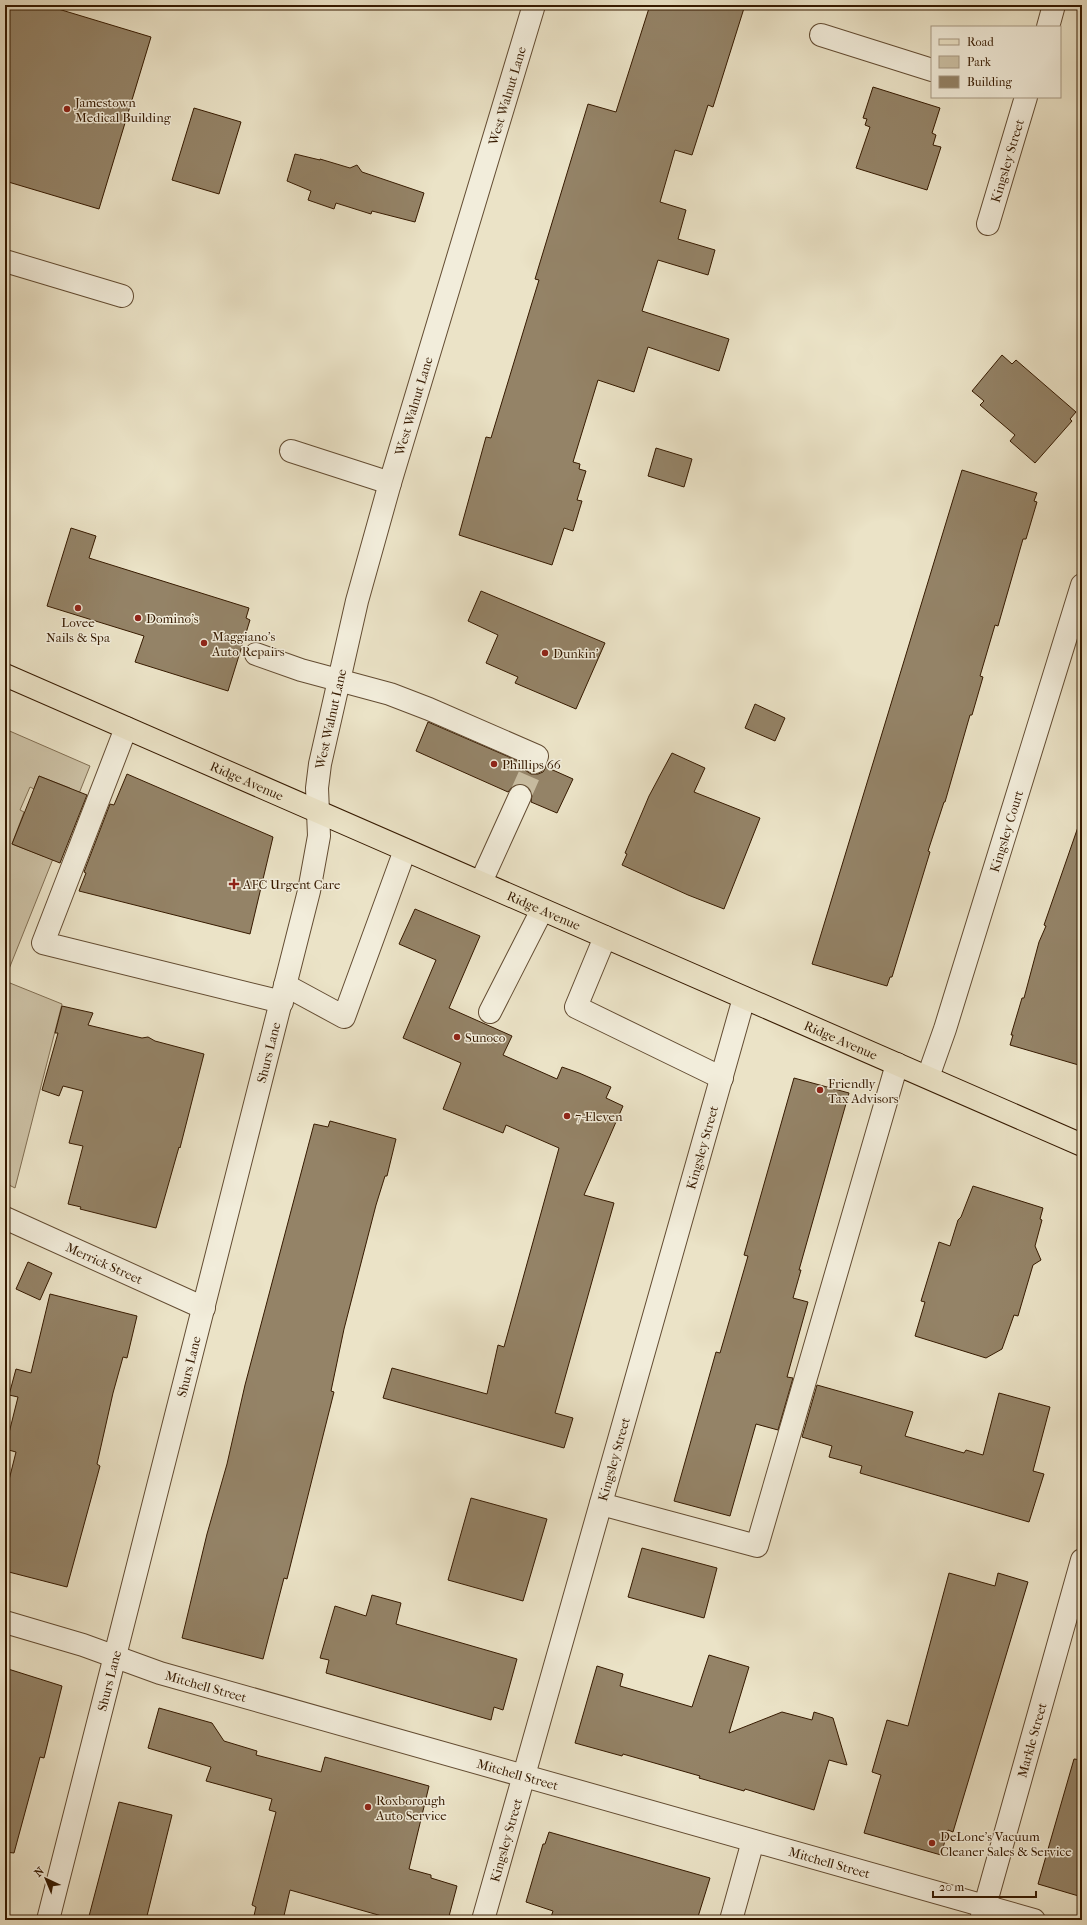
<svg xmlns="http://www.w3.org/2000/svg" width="1087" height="1925" viewBox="0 0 1087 1925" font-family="'IM FELL French Canon',serif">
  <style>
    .green { fill: #ccc1a5; stroke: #816e52; fill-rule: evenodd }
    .building { fill: #948367; stroke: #361a00 }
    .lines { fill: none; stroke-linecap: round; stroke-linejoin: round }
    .minor-tunnel { stroke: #c7bb9f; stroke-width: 22; stroke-dasharray: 22 11; stroke-linecap: butt }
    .minor-casing { stroke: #634c32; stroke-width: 24 }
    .major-casing { stroke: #361a00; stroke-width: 24 }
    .minor { stroke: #f2eddb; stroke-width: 22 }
    .major { stroke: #ebe3c7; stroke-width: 22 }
    .poi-dot { fill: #8f2418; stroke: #f2eddb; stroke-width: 1.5 }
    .labels { text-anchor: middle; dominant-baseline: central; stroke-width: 3; stroke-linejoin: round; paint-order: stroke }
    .street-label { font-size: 13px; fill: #361a00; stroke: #f2eddb }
    .poi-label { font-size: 13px; fill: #361a00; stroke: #f2eddb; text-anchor: start }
  </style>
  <rect width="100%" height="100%" fill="#ebe3c7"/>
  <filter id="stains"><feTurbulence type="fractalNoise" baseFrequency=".005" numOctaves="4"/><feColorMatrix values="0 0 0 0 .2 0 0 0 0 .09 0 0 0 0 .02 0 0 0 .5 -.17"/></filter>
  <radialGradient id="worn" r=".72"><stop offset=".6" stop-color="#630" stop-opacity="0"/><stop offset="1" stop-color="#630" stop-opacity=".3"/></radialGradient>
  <g class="green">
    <path d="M5,729L90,766L5,979ZM39,776L70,788L43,856L12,844L24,812L20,810L30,787L34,789Z"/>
    <polygon points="5,981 62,1004 15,1188 5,1183"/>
  </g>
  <g class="building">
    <polygon points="5,5 45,5 151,37 99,209 5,181"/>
    <polygon points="650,5 745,5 713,107 708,105 692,155 675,150 660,202 686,210 678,239 715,250 708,275 658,260 642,311 729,339 719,371 648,347 634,392 598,380 573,462 580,464 579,469 586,471 577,500 582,501 573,531 564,528 552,565 459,535 486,437 491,438 531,306 539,280 535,279 588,104 616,112"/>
    <polygon points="873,87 940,108 932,133 936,135 933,145 941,147 927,190 856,168 870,127 865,125 867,119 863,118"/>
    <polygon points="194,108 241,122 219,194 172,180"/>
    <polygon points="295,154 320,160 320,159 350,168 357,165 362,172 424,193 415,222 372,211 371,214 336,203 334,209 308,200 311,191 287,181"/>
    <polygon points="1002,355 1012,364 1016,360 1076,412 1070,419 1072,421 1035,463 1010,441 1015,435 980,405 984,401 972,391"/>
    <polygon points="656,448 692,459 684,487 648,476"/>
    <polygon points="962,470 1037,493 1034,501 1037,502 1026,539 1023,539 998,626 995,625 980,676 983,677 972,715 970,715 945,802 944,802 928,851 930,852 892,977 890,977 887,986 812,964"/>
    <polygon points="71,528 96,536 89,558 249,608 246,618 250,620 228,691 135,662 144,636 47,606"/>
    <polygon points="481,591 605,643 576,709 515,683 518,677 486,663 498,635 468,621"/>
    <polygon points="755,704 785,718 775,741 745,728"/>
    <polygon points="428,722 523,763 525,770 531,774 538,774 543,772 546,767 573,779 557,813 531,802 532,795 530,789 525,784 519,784 513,786 508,792 416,751"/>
    <polygon points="672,753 705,768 694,792 760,818 724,909 688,895 622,865 627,854 625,853 649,796"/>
    <polygon points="127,774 273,837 250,934 79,891 86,873 84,872 110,804 114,805"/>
    <polygon points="39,776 87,795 60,863 12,844"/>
    <polygon points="1078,827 1082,828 1082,1066 1010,1045 1013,1035 1011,1035 1022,998 1024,998 1039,942 1046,926 1044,925"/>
    <polygon points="415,909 480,936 449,1008 512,1036 503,1055 557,1079 562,1067 579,1073 611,1087 606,1098 623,1106 584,1195 614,1203 555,1413 573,1418 564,1448 383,1398 392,1368 487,1394 498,1345 504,1347 559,1148 506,1125 503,1133 443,1109 461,1063 403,1038 436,960 399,944"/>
    <polygon points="62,1006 93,1013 88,1025 142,1038 148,1037 155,1041 204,1054 180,1148 179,1147 156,1228 80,1209 81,1207 68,1204 83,1146 69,1143 83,1091 63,1086 59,1096 42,1090 58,1033 55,1033"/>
    <polygon points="794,1078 849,1093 799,1270 801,1270 793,1298 808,1302 787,1377 793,1378 778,1430 756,1424 730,1516 674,1501 716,1352 720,1353 727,1329 748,1256 744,1255"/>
    <polygon points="330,1121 396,1139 387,1176 385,1176 376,1205 344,1329 331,1391 334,1392 287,1579 284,1578 263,1659 182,1638 207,1534 227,1464 245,1385 314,1124 328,1127"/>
    <polygon points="973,1186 1043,1208 1040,1219 1042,1220 1035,1246 1041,1260 1033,1265 1018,1316 1014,1315 1002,1349 986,1358 915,1336 925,1302 921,1301 939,1242 950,1246 958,1220 961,1217"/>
    <polygon points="28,1262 52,1273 40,1300 16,1289"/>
    <polygon points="50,1294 137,1316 127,1358 123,1357 113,1393 97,1464 100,1466 67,1587 5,1571 5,1496 16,1452 5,1449 18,1397 9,1395 16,1369 31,1373"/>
    <polygon points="817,1385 913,1412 905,1436 964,1453 966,1450 983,1455 999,1393 1050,1407 1033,1471 1044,1474 1029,1522 860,1473 862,1466 829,1457 832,1446 802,1437"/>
    <polygon points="471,1498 547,1519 523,1601 448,1580"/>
    <polygon points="642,1548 717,1568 704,1618 628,1597"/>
    <polygon points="949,1573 995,1586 998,1573 1028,1582 953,1832 948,1830 941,1855 864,1833 881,1775 872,1772 887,1720 908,1726"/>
    <polygon points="372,1595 401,1603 396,1624 517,1659 503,1710 494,1707 491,1720 326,1673 329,1660 320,1658 335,1606 366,1616"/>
    <polygon points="709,1655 749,1667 729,1733 782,1712 812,1720 814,1712 833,1718 847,1765 829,1760 814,1810 745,1789 744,1791 699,1778 700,1776 623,1754 622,1756 575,1743 597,1666 623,1674 620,1686 692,1707"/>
    <polygon points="5,1668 62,1686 44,1758 40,1757 14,1853 5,1852"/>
    <polygon points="159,1708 212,1723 224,1741 257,1751 256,1755 321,1772 325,1757 429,1786 409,1869 431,1875 431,1878 457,1886 448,1920 396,1920 290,1890 283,1920 253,1920 256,1907 252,1905 276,1812 269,1810 272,1799 206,1781 211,1767 148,1748"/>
    <polygon points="1074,1759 1082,1760 1082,1897 1038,1884"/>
    <polygon points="119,1802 172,1815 146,1920 88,1920"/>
    <polygon points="549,1832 710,1878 697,1920 550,1920 553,1911 526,1902 543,1844 545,1844"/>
  </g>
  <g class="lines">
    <polyline class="minor-tunnel" points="520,796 535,762"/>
    <g class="minor-casing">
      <g id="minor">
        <polyline points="1048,27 1054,5"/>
        <polyline points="821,35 932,70"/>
        <path id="s1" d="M988,224L1026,97"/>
        <polyline points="5,261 122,296"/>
        <polyline points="291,451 390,483"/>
        <polyline points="256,654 301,670 390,694 429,709 537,756 535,762"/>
        <polyline points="126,728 43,943 282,1002"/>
        <polyline points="481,882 520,796"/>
        <polyline points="605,937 576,1007 722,1078"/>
        <polyline points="285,985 344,1017 405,850"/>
        <polyline points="490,1012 542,910"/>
        <path id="s2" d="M928,1077L945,1029L1082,585"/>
        <path id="s3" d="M5,1218L204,1308"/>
        <polyline points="601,1504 757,1546 897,1064"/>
        <path id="s4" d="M5,1622L83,1645L160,1673L1034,1920"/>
        <path id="s5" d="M48,1920L309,891L319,836L317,788L320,764L357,601L390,483L534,5"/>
        <path id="s6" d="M483,1920L744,998"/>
        <polyline points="731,1920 753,1841"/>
        <path id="s7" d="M981,1920L1082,1560"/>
      </g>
    </g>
    <g class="major-casing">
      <g id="major">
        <path id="s8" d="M5,675L1082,1145"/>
      </g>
    </g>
    <use href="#minor" class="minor"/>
    <use href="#major" class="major"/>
  </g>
  <g class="poi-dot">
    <circle cx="67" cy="109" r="4"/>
    <circle cx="78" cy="608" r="4"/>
    <circle cx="138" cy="618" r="4"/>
    <circle cx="204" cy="643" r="4"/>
    <circle cx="545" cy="653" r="4"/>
    <circle cx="494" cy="764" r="4"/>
    <path d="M232 878h4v4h4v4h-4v4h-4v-4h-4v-4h4z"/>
    <circle cx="457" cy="1037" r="4"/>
    <circle cx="820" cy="1090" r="4"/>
    <circle cx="567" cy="1116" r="4"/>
    <circle cx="368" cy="1807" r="4"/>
    <circle cx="932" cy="1843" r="4"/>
  </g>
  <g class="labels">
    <g class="street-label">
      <text stroke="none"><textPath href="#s5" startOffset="1884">West Walnut Lane</textPath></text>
      <text stroke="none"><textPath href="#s1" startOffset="66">Kingsley Street</textPath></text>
      <text stroke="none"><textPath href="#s5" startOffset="1560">West Walnut Lane</textPath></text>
      <text stroke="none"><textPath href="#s5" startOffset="1236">West Walnut Lane</textPath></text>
      <text stroke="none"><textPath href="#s8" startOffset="264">Ridge Avenue</textPath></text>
      <text stroke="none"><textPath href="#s2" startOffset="258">Kingsley Court</textPath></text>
      <text stroke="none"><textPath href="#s8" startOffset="588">Ridge Avenue</textPath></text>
      <text stroke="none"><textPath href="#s8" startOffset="912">Ridge Avenue</textPath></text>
      <text stroke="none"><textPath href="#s5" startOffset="895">Shurs Lane</textPath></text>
      <text stroke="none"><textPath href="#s6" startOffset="803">Kingsley Street</textPath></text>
      <text stroke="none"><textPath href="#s3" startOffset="109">Merrick Street</textPath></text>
      <text stroke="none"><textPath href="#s5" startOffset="571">Shurs Lane</textPath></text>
      <text stroke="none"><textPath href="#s6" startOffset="479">Kingsley Street</textPath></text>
      <text stroke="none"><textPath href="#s5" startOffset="247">Shurs Lane</textPath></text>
      <text stroke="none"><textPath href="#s4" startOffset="211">Mitchell Street</textPath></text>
      <text stroke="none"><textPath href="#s7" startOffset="187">Markle Street</textPath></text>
      <text stroke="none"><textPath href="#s4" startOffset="535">Mitchell Street</textPath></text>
      <text stroke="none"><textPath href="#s6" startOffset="83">Kingsley Street</textPath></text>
      <text stroke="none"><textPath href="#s4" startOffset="859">Mitchell Street</textPath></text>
    </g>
    <g class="poi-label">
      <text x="75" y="102">Jamestown<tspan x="75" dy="15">Medical Building</tspan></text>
      <text x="146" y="618">Domino's</text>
      <text x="78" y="622" text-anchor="middle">Lovee<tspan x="78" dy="15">Nails &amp; Spa</tspan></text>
      <text x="212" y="636">Maggiano's<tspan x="212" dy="15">Auto Repairs</tspan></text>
      <text x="553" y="653">Dunkin'</text>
      <text x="502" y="764">Phillips 66</text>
      <text x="243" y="884">AFC Urgent Care</text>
      <text x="465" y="1037">Sunoco</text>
      <text x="828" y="1083">Friendly<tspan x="828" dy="15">Tax Advisors</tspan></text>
      <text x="575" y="1116">7-Eleven</text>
      <text x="376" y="1800">Roxborough<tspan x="376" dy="15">Auto Service</tspan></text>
      <text x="940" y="1836">DeLone's Vacuum<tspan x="940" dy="15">Cleaner Sales &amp; Service</tspan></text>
    </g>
  </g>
  <rect width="1087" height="1925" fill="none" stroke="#ebe3c7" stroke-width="20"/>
  <rect x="6" y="6" width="1075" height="1913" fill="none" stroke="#361a00" stroke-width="2"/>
  <rect x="10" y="10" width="1067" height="1905" fill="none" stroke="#361a00"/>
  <rect x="931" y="26" width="130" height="72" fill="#f2eddb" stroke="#a79983"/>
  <rect x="939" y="39" width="20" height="6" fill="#ebe3c7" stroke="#a79983"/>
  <text x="967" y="46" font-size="12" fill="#361a00">Road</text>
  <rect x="939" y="56" width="20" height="12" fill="#ccc1a5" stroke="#a79983"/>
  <text x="967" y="66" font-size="12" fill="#361a00">Park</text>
  <rect x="939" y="76" width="20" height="12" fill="#948367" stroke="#a79983"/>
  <text x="967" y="86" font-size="12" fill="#361a00">Building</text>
  <g transform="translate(46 1879) rotate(316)" stroke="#f2eddb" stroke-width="3" paint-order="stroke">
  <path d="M0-3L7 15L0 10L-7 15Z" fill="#361a00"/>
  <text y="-6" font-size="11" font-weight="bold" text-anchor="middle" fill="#361a00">N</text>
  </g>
  <path d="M933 1891v6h103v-6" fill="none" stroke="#361a00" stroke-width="2"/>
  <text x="939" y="1891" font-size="12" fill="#361a00" stroke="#f2eddb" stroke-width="3" paint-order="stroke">20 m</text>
  <rect width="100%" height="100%" filter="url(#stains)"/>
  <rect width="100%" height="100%" fill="url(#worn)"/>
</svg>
